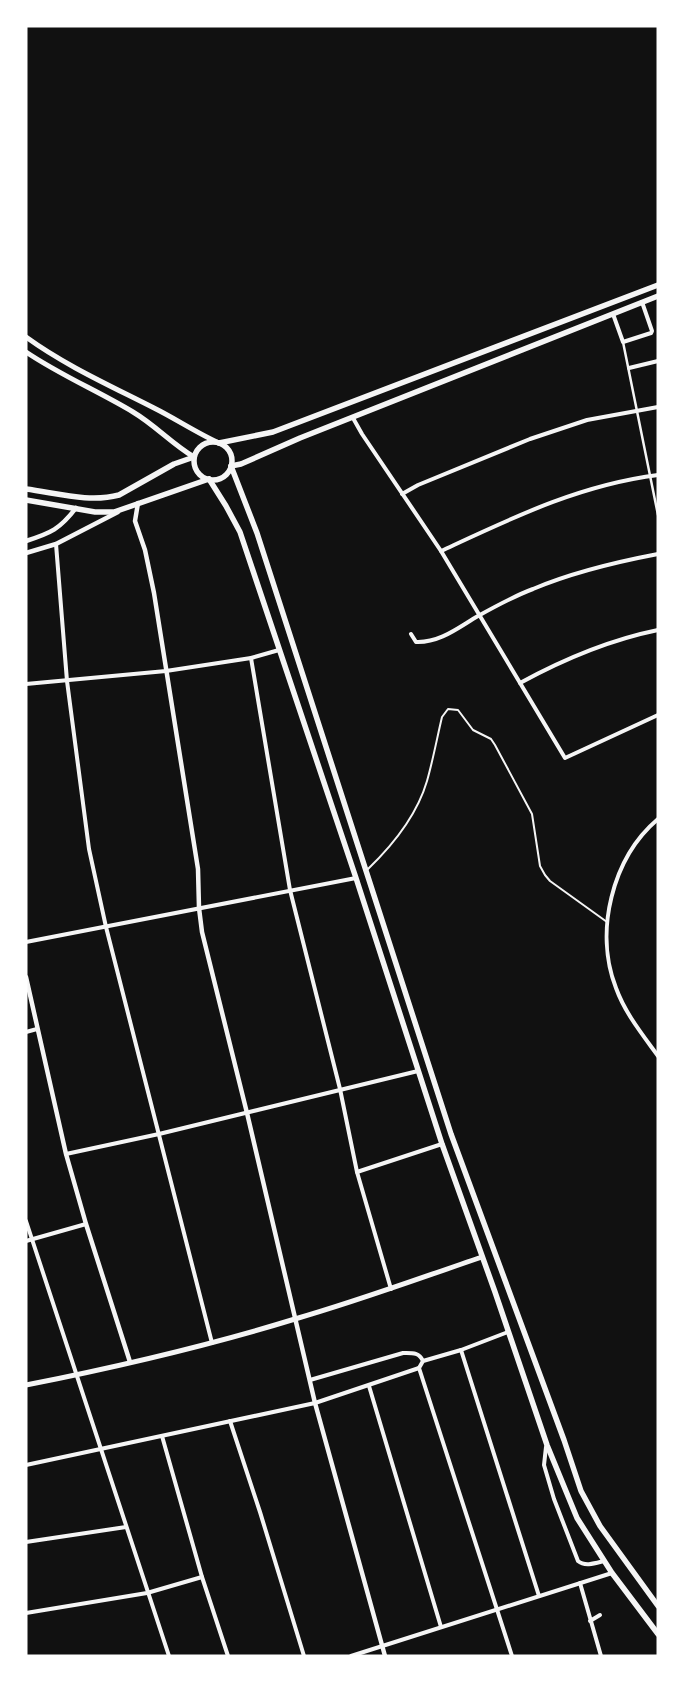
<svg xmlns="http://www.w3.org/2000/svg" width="684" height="1682" viewBox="0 0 684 1682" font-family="'Exo 2',sans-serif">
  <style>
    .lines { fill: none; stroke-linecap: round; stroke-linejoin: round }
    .service { stroke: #f5f5f5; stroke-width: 2 }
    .pedestrian { stroke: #f5f5f5; stroke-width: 2.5 }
    .minor { stroke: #f5f5f5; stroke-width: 4 }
    .tertiary { stroke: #f5f5f5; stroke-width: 4.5 }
    .secondary { stroke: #f5f5f5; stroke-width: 5 }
    .primary { stroke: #f5f5f5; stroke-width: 5.5 }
  </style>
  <rect width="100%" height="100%" fill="#111"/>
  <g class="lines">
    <path class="service" d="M368,869C394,844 417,815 427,781C433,760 437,738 442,717L448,709L458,710L473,730L491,739L495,745L532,814L540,866L545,875L550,881L607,922"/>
    <polyline class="pedestrian" points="623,342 658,515"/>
    <g class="minor">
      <polyline points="613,314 623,342 651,333 652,331 642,302"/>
      <polyline points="629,368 658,361"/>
      <polyline points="353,418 362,434 441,551 565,758 658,715"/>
      <polyline points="402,494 418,485 530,439 587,420 658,407"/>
      <polyline points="56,544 67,681 89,849 106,927 212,1343"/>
      <path d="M441,551C512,518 579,485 658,475"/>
      <path d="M411,634L416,642C440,643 459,627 478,616C496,606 514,596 533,589C573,572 616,562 658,554"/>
      <polyline points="251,658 290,890 340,1089 357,1172 391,1289"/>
      <path d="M520,683C564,659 609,640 658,630"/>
      <polyline points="26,684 166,671 251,658 279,650"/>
      <path d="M658,819C612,858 594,932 616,988C625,1013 642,1034 658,1056"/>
      <polyline points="26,942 356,878"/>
      <polyline points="26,1032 37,1029"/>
      <polyline points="66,1154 159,1134 418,1071"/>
      <polyline points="357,1172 442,1144"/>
      <polyline points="26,1221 169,1656"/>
      <polyline points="26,1241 86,1224"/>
      <polyline points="461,1350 539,1596"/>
      <polyline points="419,1368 512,1656"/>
      <path d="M310,1380L403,1353C412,1353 419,1352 423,1361"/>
      <polyline points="369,1386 441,1627"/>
      <polyline points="230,1421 260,1512 304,1656"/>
      <polyline points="162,1436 202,1577 228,1656"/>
      <path d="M546,1447L544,1465L554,1499L578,1561C585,1567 596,1563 604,1561"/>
      <polyline points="26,1465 315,1403 419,1368 423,1361 461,1350 508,1332"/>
      <polyline points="26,1542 126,1527"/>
      <polyline points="580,1583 601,1656"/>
      <polyline points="26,1613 147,1593 202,1577"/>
      <polyline points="590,1621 600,1615"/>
      <polyline points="351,1656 612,1573"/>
    </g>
    <g class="tertiary">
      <polyline points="138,503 135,521 145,550 154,593 198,869 199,908 202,932 247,1113 315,1403 385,1656"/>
      <path d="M26,541C51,533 60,529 76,508"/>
      <polyline points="26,553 56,544 118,512"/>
      <polyline points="26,977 66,1154 86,1224 130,1362"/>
    </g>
    <g class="secondary">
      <path d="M26,337C66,366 111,386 154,408C176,419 197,433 219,443"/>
      <path d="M26,352C60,375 98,391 133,412C155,425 172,444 194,457"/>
      <path d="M26,1385C117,1367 207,1346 295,1319C358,1301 420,1278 482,1257"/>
    </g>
    <g class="primary">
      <circle cx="213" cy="461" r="19"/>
      <polyline points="219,443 273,432 658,285"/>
      <polyline points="231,466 257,533 451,1134 564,1440 581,1491 600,1526 658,1606"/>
      <polyline points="231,466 241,464 300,438 658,296"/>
      <polyline points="209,479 226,506 240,532 356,878 442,1144 495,1292 547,1445 577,1518 612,1573 658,1634"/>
      <path d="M26,489C57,493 89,503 119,495L174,464L194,457"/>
      <polyline points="26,500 95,512 114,512 209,479"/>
    </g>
  </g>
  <rect width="684" height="1682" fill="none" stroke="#ffffff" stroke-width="55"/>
</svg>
